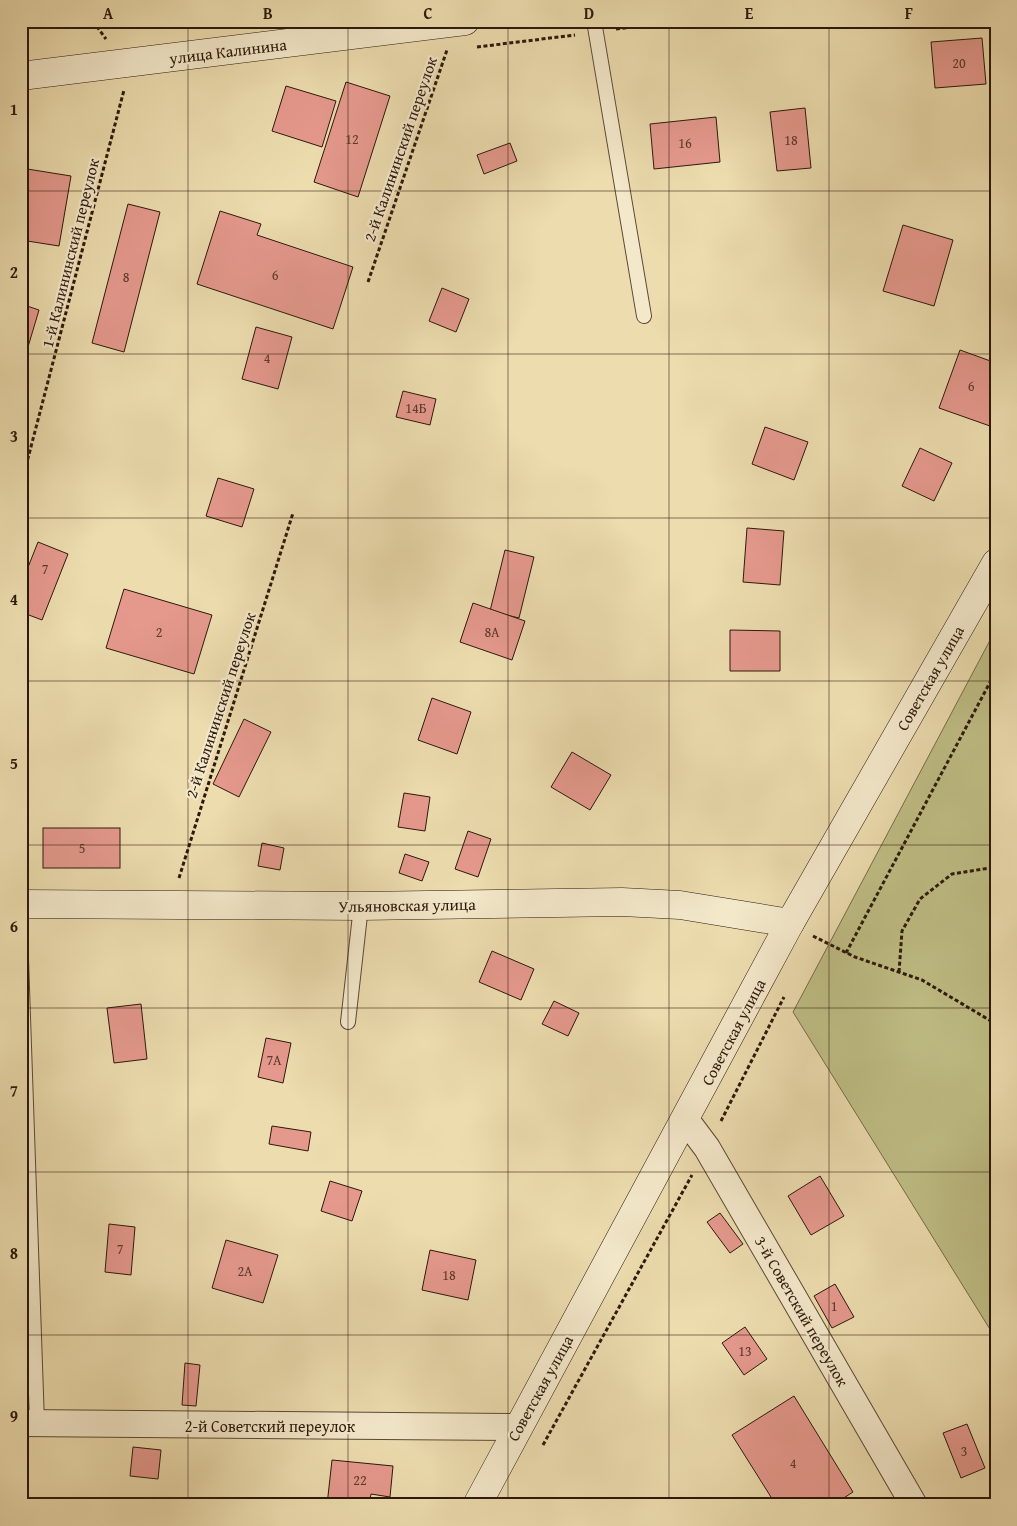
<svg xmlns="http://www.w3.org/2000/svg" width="1017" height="1526" viewBox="0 0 1017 1526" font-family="'Gentium Book Plus',serif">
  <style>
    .green { fill: #bfbe85; stroke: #766b48 }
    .building { fill: #e5998d; stroke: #2c180b }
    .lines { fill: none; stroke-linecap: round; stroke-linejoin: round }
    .lane-casing { stroke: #5c4934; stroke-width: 16 }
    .street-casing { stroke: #5c4934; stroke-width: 28 }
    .secondary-casing { stroke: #2c180b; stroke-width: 29 }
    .path { stroke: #2c180b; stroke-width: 3; stroke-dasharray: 4 2.5; stroke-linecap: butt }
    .lane { stroke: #f3e8ca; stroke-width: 14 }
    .street { stroke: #f3e8ca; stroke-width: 26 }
    .secondary { stroke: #f3e8ca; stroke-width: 28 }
    .grid { fill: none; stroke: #2c180b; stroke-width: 1; stroke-opacity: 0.55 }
    .labels { text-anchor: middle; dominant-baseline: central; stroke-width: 4.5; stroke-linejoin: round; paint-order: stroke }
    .number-label { font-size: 14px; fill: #5a382c }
    .street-label { font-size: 16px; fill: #2c180b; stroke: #f3e8ca }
    .neatline { fill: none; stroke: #2c180b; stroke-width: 2 }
    .grid-label { font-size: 16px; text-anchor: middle; font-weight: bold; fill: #2c180b }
  </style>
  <rect width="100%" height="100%" fill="#ecdcae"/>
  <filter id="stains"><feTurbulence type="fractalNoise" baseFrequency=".004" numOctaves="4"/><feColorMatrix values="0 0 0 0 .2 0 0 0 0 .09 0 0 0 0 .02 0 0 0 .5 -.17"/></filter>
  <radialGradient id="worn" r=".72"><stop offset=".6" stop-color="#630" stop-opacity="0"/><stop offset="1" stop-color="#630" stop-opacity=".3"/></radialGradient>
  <polygon class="green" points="996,629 996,1339 793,1012"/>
  <g class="building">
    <polygon points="982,38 986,84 935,88 931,42"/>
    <polygon points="346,82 390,96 358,197 314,182"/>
    <polygon points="286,86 336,101 322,147 272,131"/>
    <polygon points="805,108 811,168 777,171 770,112"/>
    <polygon points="716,117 720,162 654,169 650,124"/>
    <polygon points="510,143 517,161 484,174 477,155"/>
    <polygon points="21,168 71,176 59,246 21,240"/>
    <polygon points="128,204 160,212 124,352 92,343"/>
    <polygon points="220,211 261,224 257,235 353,267 333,329 197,284"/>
    <polygon points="903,225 953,240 934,306 883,291"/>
    <polygon points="442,288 469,299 456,332 429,321"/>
    <polygon points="21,304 39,310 25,357 21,356"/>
    <polygon points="256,327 292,337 278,389 242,379"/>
    <polygon points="960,350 996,363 996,409 990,426 939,408"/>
    <polygon points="403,391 436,399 430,425 396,417"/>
    <polygon points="765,427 808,442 794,480 752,464"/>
    <polygon points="920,448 952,463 934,501 902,486"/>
    <polygon points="218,478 254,489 242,527 206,516"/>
    <polygon points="747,528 784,531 780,585 743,582"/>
    <polygon points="38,542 68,554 42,620 21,612 21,585"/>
    <polygon points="505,550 534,557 519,618 490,611"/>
    <polygon points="124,589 212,615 194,674 106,648"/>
    <polygon points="473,603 525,621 512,660 460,642"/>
    <polygon points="730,630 780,631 780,671 730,671"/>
    <polygon points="432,698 471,712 457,754 418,740"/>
    <polygon points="244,719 271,732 239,797 213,784"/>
    <polygon points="572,752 611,775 590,810 551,787"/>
    <polygon points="404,793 430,797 425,831 398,827"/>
    <rect x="43" y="828" width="77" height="40"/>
    <polygon points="468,831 491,839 478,877 455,869"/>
    <polygon points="262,843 284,848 280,870 258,866"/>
    <polygon points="405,854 429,862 422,881 399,873"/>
    <polygon points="492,951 534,969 521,1000 479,982"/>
    <polygon points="554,1001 579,1013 568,1036 542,1024"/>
    <polygon points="141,1004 147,1059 114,1063 107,1008"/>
    <polygon points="266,1038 291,1043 283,1083 258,1077"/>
    <polygon points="272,1126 311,1132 308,1151 269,1144"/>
    <polygon points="820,1176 844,1216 811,1235 788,1196"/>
    <polygon points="330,1181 362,1191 352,1221 321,1211"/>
    <polygon points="720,1213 743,1244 730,1253 707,1222"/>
    <polygon points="109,1224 135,1227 131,1275 105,1272"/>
    <polygon points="226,1240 278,1255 263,1303 212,1288"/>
    <polygon points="430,1250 476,1260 468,1300 422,1290"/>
    <polygon points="835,1284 854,1317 832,1328 814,1296"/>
    <polygon points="745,1327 767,1359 744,1375 722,1343"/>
    <polygon points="185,1363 200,1365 196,1406 182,1405"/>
    <polygon points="794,1396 853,1492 833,1505 776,1505 732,1435"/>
    <polygon points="967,1424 985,1468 961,1478 943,1433"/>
    <polygon points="133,1447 161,1450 158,1479 130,1476"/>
    <polygon points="332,1460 393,1466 390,1497 371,1494 369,1505 327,1505"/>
  </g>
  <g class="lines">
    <g class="lane-casing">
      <g id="lane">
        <polyline points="594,21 644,316"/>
        <polyline points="21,959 37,1423"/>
        <polyline points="348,1022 361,906"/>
      </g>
    </g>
    <g class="street-casing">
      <g id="street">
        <polyline points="686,1120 707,1148 914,1505"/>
        <polyline points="21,1423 518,1427"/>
      </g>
    </g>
    <g class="secondary-casing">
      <g id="secondary">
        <polyline points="21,76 465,21"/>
        <polyline points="21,904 361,906 622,902 680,905 790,923"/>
        <polyline points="477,1505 790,923 996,563"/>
      </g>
    </g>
    <g class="path">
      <polyline points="93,21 106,39"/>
      <polyline points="616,29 680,21"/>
      <polyline points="477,47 575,35"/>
      <polyline points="368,282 447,50"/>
      <polyline points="21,450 31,452"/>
      <polyline points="21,485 124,90"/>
      <polyline points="179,878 293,513"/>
      <polyline points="813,936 855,957 922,980 996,1024"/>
      <polyline points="846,953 996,671"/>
      <polyline points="899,972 902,931 920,899 952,874 996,867"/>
      <polyline points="721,1121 784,997"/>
      <polyline points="543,1445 692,1175"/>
    </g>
    <use href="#lane" class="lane"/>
    <use href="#street" class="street"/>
    <use href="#secondary" class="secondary"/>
  </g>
  <path class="grid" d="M188,21V1505M348,21V1505M508,21V1505M669,21V1505M829,21V1505M21,191H996M21,354H996M21,518H996M21,681H996M21,845H996M21,1008H996M21,1172H996M21,1335H996"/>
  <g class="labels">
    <g class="number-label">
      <text x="959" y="63">20</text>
      <text x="352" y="139">12</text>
      <text x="791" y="140">18</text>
      <text x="685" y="143">16</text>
      <text x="275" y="275">6</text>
      <text x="126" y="277">8</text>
      <text x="267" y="358">4</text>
      <text x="971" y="386">6</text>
      <text x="416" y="408">14Б</text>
      <text x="45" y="569">7</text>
      <text x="159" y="632">2</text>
      <text x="492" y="632">8А</text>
      <text x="82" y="848">5</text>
      <text x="274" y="1060">7А</text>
      <text x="120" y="1249">7</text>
      <text x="245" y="1271">2А</text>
      <text x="449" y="1275">18</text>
      <text x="834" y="1306">1</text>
      <text x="745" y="1351">13</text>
      <text x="964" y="1451">3</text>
      <text x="793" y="1463">4</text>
      <text x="360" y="1480">22</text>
    </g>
    <g class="street-label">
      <text transform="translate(228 51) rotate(-7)">улица Калинина</text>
      <text transform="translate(400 149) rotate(-71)">2-й Калининский переулок</text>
      <text transform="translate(70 253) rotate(-76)">1-й Калининский переулок</text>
      <text transform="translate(930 678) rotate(-60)">Советская улица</text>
      <text transform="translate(220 705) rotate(-72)">2-й Калининский переулок</text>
      <text transform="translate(407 905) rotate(-1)">Ульяновская улица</text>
      <text transform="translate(733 1032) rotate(-62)">Советская улица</text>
      <text transform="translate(802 1311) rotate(60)">3-й Советский переулок</text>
      <text transform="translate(540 1388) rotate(-61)">Советская улица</text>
      <text x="270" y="1426">2-й Советский переулок</text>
    </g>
  </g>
  <rect width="1017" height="1526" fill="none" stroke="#ecdcae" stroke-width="55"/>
  <rect x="28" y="28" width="962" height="1470" class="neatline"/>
  <g class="grid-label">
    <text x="108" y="19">A</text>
    <text x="268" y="19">B</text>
    <text x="428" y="19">C</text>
    <text x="589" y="19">D</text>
    <text x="749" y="19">E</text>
    <text x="909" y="19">F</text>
    <text x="14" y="115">1</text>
    <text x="14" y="278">2</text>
    <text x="14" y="442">3</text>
    <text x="14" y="605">4</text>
    <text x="14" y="769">5</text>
    <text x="14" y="932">6</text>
    <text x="14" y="1096">7</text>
    <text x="14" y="1259">8</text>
    <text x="14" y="1422">9</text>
  </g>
  <rect width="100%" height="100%" filter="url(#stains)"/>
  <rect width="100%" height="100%" fill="url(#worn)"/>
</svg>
